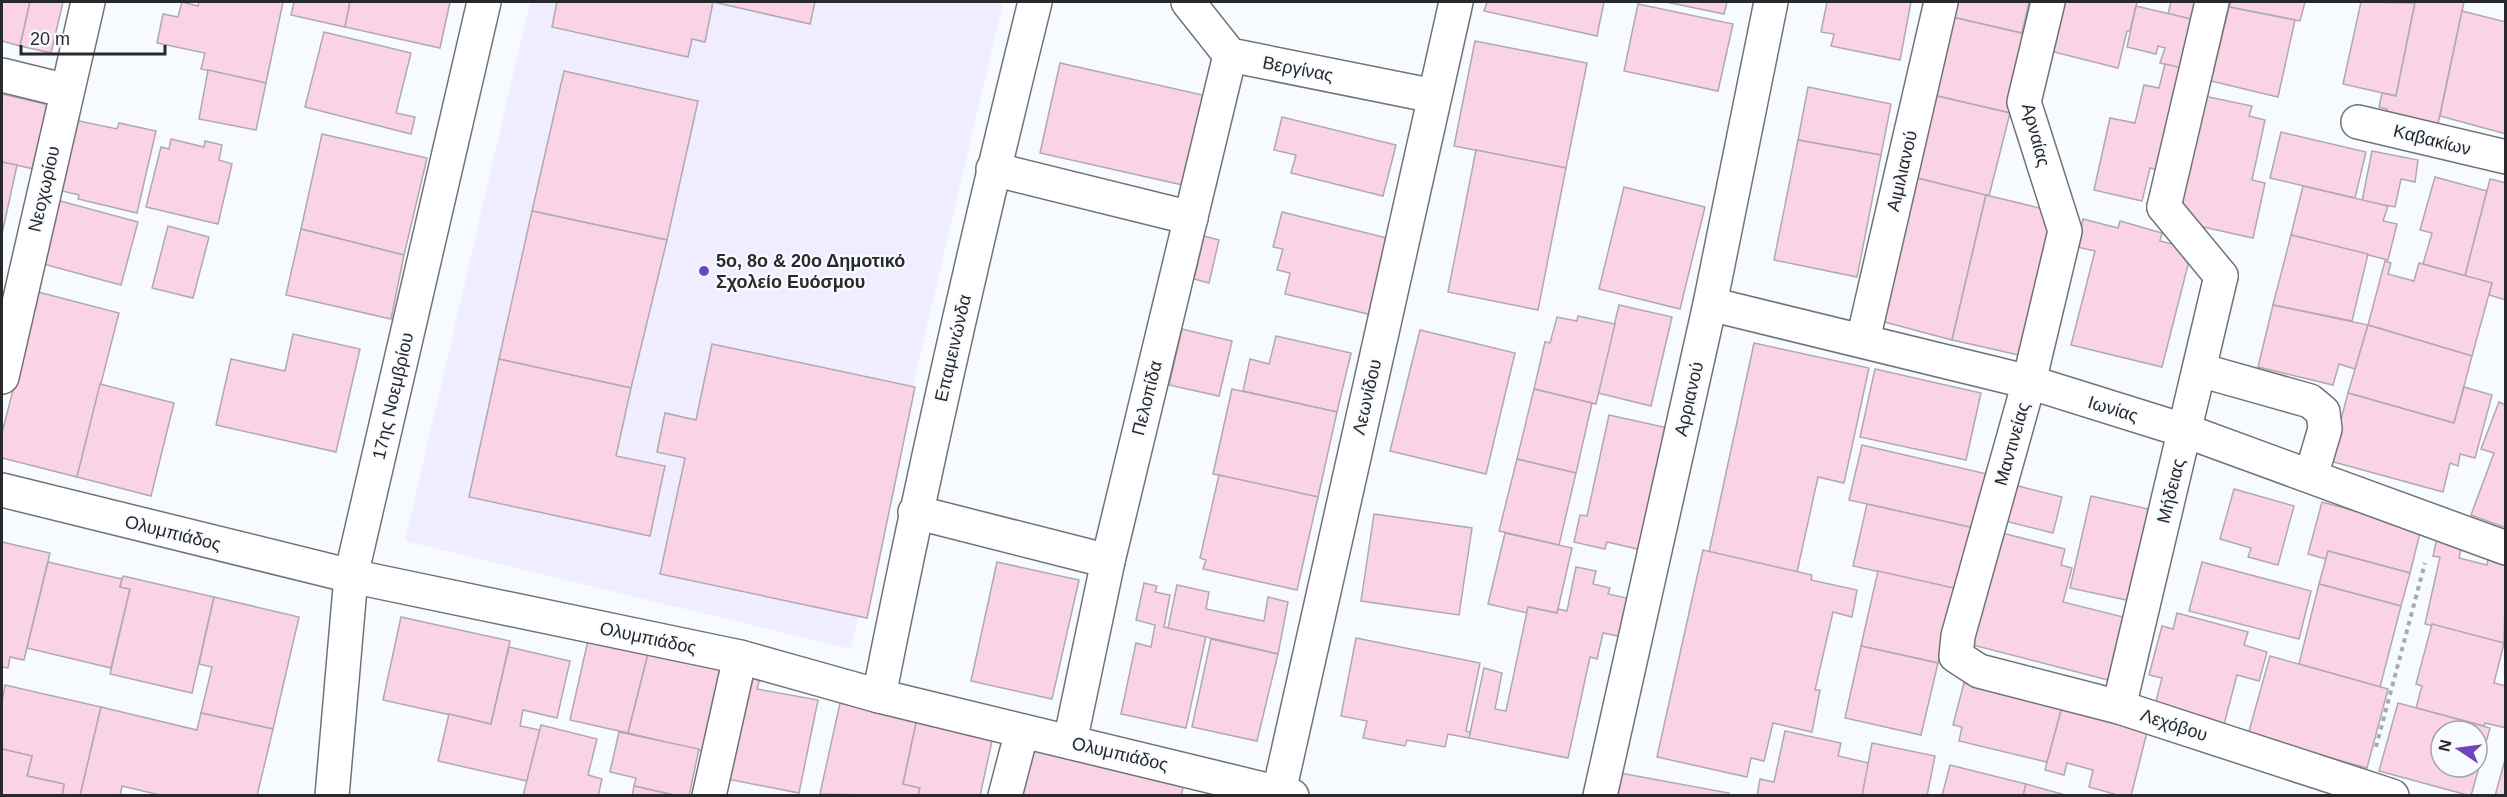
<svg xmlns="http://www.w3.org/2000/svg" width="2507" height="797" viewBox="0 0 2507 797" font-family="Arial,sans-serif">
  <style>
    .education { fill: #efedff }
    .building { fill: #fbd3e7; stroke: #b0aaad; stroke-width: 1.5; fill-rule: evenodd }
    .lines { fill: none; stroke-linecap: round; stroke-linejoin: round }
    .pedestrian-casing { stroke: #707378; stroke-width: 36 }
    .minor-casing { stroke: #707378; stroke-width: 36 }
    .tertiary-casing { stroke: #707378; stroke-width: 36 }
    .path { stroke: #a8aaad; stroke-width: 4; stroke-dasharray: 4.5 4.5; stroke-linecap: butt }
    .pedestrian { stroke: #fff; stroke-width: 33 }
    .minor { stroke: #fff; stroke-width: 33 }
    .tertiary { stroke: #fff; stroke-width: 33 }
    .poi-dot { fill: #6e45be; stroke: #f7fafe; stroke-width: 2 }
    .labels { text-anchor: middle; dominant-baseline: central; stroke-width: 4.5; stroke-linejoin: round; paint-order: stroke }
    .street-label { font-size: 18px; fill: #28292b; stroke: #f7fafe }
    .poi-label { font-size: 18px; font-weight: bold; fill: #28292b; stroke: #f7fafe; text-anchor: start }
  </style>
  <rect width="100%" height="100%" fill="#f7fafe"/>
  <polygon class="education" points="530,2 1003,2 851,649 405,541"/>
  <g class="building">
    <polygon points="2,2 30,2 20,46 2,41"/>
    <polygon points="30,2 63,2 51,53 20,46"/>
    <polygon points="182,2 198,6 199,2 283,2 266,83 201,69 205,53 157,43 163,14 178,17"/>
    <polygon points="294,2 350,2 345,27 291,15"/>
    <polygon points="350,2 450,2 440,48 345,27"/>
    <polygon points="557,2 815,2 810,24 713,2 705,42 692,39 688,57 552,27"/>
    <polygon points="1487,2 1604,2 1597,36 1484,11"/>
    <polygon points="1666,2 1727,2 1724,14"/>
    <polygon points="1827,2 1911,2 1900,60 1831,46 1834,34 1821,32"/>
    <polygon points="1956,2 2029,2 2022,33 1952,17"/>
    <polygon points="2057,2 2137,2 2130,31 2127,31 2118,68 2046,50"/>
    <polygon points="2171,2 2209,2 2204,22 2168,14"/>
    <polygon points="2231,2 2305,2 2300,21 2229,7"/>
    <polygon points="2361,2 2415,3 2396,96 2343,84"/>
    <polygon points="2408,2 2464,2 2436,133 2385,122 2387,109 2379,107 2382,93 2396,96 2415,3"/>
    <polygon points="1638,4 1733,24 1718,91 1624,71"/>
    <polygon points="2136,6 2204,22 2192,71 2160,63 2165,48 2158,46 2156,54 2127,47"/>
    <polygon points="2229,7 2295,20 2278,97 2211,81"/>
    <polygon points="2462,11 2506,22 2506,134 2440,116"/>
    <polygon points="1952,17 2034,36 2015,114 1933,95"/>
    <polygon points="324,32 411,53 396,113 415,117 411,134 305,107"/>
    <polygon points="1475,41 1587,63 1566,168 1454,146"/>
    <polygon points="1060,63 1207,96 1187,186 1040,153"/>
    <polygon points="2165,64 2182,68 2159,170 2150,168 2142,201 2094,190 2110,118 2135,123 2144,85 2159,88"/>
    <polygon points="208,70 266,83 256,130 199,119"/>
    <polygon points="564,71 698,101 667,240 532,211"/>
    <polygon points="1808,87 1891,104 1881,155 1798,140"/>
    <polygon points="2,94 49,105 34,169 2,162"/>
    <polygon points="1933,95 2010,113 1989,196 1913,177"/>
    <polygon points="2204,96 2252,106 2249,116 2265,120 2252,180 2265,183 2253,238 2176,221"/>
    <polygon points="1282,117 1396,145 1383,196 1291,173 1296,155 1274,150"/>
    <polygon points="65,118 117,129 119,123 156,131 137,213 78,199 79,195 58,190"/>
    <polygon points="2281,132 2366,152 2355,198 2270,178"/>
    <polygon points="322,134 427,158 404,255 301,229"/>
    <polygon points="171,139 204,147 205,141 222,145 219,160 232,164 218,224 146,207 161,147 169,149"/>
    <polygon points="1798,140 1881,155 1857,277 1774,260"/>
    <polygon points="1476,150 1566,168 1538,310 1448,292"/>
    <polygon points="2372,151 2418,160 2415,182 2401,179 2395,207 2362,201"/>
    <polygon points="2,162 17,165 2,234"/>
    <polygon points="2435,177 2487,191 2465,276 2423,264 2432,233 2420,230"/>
    <polygon points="1917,178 1986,195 1952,340 1877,320"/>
    <polygon points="2490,179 2506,183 2506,300 2489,295 2492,283 2465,276"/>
    <polygon points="2303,186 2388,206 2383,221 2397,224 2388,260 2291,235"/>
    <polygon points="1624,187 1705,207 1680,309 1599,289"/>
    <polygon points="1986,195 2052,211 2019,355 1952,340"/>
    <polygon points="53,199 138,222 121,285 36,262"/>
    <polygon points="532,211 667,240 631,388 499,359"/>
    <polygon points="1282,212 1391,239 1372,315 1285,294 1290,273 1277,270 1283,249 1273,247"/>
    <polygon points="2083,219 2118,228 2120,221 2162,233 2160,241 2192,249 2162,367 2071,345 2095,251 2077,247"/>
    <polygon points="168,226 209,237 193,298 152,288"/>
    <polygon points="301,229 404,255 391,319 286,295"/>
    <polygon points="2291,235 2368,254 2352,321 2273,305"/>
    <polygon points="1204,236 1219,240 1209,283 1194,279"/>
    <polygon points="2385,261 2391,263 2388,274 2414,281 2419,263 2492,283 2472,356 2368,325"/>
    <polygon points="38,292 119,313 77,477 2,458 2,433"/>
    <polygon points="1619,305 1672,317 1651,406 1598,393"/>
    <polygon points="2273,305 2368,325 2355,369 2339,364 2333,385 2258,367"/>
    <polygon points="1578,316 1615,324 1596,404 1534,389 1545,342 1550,343 1557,317 1577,321"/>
    <polygon points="2368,325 2472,356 2454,423 2348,393"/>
    <polygon points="1182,329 1232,341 1219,396 1169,385"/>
    <polygon points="1420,330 1515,353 1486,474 1390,451"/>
    <polygon points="293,334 360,349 336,452 216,425 231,359 285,371"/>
    <polygon points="1276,336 1351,353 1337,412 1243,391 1250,359 1269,364"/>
    <polygon points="1754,343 1869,368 1844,483 1818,477 1797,572 1709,552"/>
    <polygon points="712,344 915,387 867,618 660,574 685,458 657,452 665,413 696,420"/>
    <polygon points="499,359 631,388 616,456 665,466 650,536 469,497"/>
    <polygon points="1875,369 1981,393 1966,460 1860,437"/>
    <polygon points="100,384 174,403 151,496 77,477"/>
    <polygon points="2464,387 2492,395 2475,458 2460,454 2458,466 2450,463 2443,492 2330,461 2348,393 2454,423"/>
    <polygon points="1232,389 1337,412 1318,497 1213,474"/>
    <polygon points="1534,389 1592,403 1576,473 1517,459"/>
    <polygon points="2499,402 2506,405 2506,528 2471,515 2494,453 2481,449"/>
    <polygon points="1609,415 1668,428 1642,550 1607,542 1605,549 1574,542 1580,515 1587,516"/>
    <polygon points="1862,445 1987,474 1974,528 1849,500"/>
    <polygon points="1517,459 1576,473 1559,545 1499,531"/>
    <polygon points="1219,475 1318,497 1297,590 1203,569 1206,560 1200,558"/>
    <polygon points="2010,484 2062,497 2053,533 2001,520"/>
    <polygon points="2234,489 2294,506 2278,565 2248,557 2251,548 2220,539"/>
    <polygon points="2091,496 2157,511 2136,602 2070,588"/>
    <polygon points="2322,502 2421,529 2410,573 2328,551 2326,559 2308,554"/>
    <polygon points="1867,504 1974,528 1960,590 1853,566"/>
    <polygon points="1374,514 1472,528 1459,615 1361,601"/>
    <polygon points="1998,532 2065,549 2061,565 2072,568 2063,602 2123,617 2108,680 1969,644"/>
    <polygon points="1505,533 1572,548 1557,613 1528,607 1527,613 1488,604"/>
    <polygon points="2438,534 2463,540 2459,558 2487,565 2489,552 2506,556 2504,643 2425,624 2440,557 2433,556"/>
    <polygon points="2,542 50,553 24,660 10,657 8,668 2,667"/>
    <polygon points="1703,550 1812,575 1811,580 1857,590 1852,617 1833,612 1815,690 1820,690 1812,732 1773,723 1764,761 1751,758 1747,777 1657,757"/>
    <polygon points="2328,551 2410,573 2401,606 2319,584"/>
    <polygon points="48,562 122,579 120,587 130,589 111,668 27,648"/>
    <polygon points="997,562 1079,580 1052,699 971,681"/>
    <polygon points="2202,562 2311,591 2299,639 2189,611"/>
    <polygon points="1576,567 1596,571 1593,584 1610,588 1608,594 1631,599 1623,637 1603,633 1597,659 1590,657 1568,758 1469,738 1484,668 1502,673 1495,709 1506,711 1528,607 1557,613 1558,609 1567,611"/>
    <polygon points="1878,571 1954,588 1938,663 1861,646"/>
    <polygon points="123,576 214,597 192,693 110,674 130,589 120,587"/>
    <polygon points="1144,583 1157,586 1155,592 1170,595 1164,627 1206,636 1186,728 1121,714 1136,643 1151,647 1155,625 1136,620"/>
    <polygon points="2319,584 2401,606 2380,687 2299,664"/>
    <polygon points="1177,585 1209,592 1206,609 1264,621 1268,597 1288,602 1278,654 1168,628"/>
    <polygon points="214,597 299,617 273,729 201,713 212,667 199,664"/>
    <polygon points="2177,613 2248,632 2244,645 2267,652 2259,681 2237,675 2222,732 2153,713 2162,678 2149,675 2162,626 2173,629"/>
    <polygon points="401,617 510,641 491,724 383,700"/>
    <polygon points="2432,624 2504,643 2494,683 2506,686 2506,728 2485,723 2484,726 2416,708 2422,686 2416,684"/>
    <polygon points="589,636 649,650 628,733 570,720"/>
    <polygon points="1356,638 1480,663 1466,731 1470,732 1469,738 1448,734 1445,747 1407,740 1405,746 1363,738 1367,721 1341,716"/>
    <polygon points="1211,639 1278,654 1257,741 1192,727"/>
    <polygon points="1861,646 1938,663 1921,735 1845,718"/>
    <polygon points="509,647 570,661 557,718 523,710 520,726 540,730 527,781 438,761 449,714 491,724"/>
    <polygon points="649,650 723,667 703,751 628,733"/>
    <polygon points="2270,656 2388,689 2367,768 2248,735"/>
    <polygon points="741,674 760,678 757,689 818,700 799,793 717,777"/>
    <polygon points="1964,683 2062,707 2047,762 1959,741 1962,727 1953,725"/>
    <polygon points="5,685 101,707 80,796 62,796 64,784 27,776 32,756 2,749 2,702"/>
    <polygon points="840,703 917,719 903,784 920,788 918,796 820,794"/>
    <path d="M2398,703L2490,728L2471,796L2379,771ZM2441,731H2477V767H2441Z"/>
    <polygon points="101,707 197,730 201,713 273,729 257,796 164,796 122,786 120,796 80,796"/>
    <polygon points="2062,707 2148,728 2131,796 2121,796 2089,787 2093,770 2067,763 2064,775 2045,770"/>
    <polygon points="917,719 993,736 980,796 918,796 920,788 903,784"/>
    <polygon points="541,725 597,739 588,775 602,779 598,796 523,796"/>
    <polygon points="1785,731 1841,743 1838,756 1869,763 1862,796 1757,796 1760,779 1774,782"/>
    <polygon points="619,732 699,749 689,796 678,796 634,786 636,778 610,772"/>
    <polygon points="1872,743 1935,756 1927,796 1862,796"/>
    <polygon points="1027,746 1185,779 1181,796 1016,796"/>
    <polygon points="2,749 32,756 27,776 64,784 62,796 2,796"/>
    <polygon points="2506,756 2506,796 2495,796"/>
    <polygon points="1950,765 2026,784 2023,796 1942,796"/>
    <polygon points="1620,773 1729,793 1729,796 1616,796"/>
    <polygon points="2026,784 2069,796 2023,796"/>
    <polygon points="634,786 678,796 632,796"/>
  </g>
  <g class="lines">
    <g class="pedestrian-casing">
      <polyline id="pedestrian" points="2164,207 2221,276"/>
    </g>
    <g class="minor-casing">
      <g id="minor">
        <polyline points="1188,2 1230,55 1434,96"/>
        <polyline points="2048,2 2024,102 2065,231 2029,382 1958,636 1956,656 1979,671 2119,707 2392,796"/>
        <polyline points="2,75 67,91"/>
        <polyline points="2358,122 2506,157"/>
        <polyline points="993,169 1191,218"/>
        <polyline points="2164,207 2212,2"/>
        <polyline points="1710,304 2029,382 2186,431 2506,548"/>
        <polyline points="1863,340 1941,2"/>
        <polyline points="2200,370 2310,401 2323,412 2325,429 2311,476"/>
        <polyline points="2,377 88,2"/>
        <polyline points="915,512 1108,561"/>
        <path d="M879,696C925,463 978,232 1035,2"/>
        <polyline points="2119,707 2221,276"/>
        <polyline points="1070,742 1108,561 1230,55"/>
        <polyline points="1279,792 1456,2"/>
        <polyline points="709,796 740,657"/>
        <polyline points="1005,796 1022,731"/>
        <polyline points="1600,796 1710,304 1771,2"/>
      </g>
    </g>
    <g class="tertiary-casing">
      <g id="tertiary">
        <polyline points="2,490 351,576 740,657 879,696 1292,796"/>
        <polyline points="332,796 351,576 484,2"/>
      </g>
    </g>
    <polyline class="path" points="2376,747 2425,563"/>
    <use href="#pedestrian" class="pedestrian"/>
    <use href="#minor" class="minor"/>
    <use href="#tertiary" class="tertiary"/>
  </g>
  <circle class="poi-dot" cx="704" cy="271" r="6"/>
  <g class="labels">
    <g class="street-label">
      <text transform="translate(1298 69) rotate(11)">Βεργίνας</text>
      <text transform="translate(2036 135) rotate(75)">Αρναίας</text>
      <text transform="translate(2432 140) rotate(14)">Καβακίων</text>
      <text transform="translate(1902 171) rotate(-77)">Αιμιλιανού</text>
      <text transform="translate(44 189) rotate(-77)">Νεοχωρίου</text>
      <text transform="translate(953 348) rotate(-77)">Επαμεινώνδα</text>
      <text transform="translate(393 396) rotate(-77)">17ης Νοεμβρίου</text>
      <text transform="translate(1367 397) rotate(-77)">Λεωνίδου</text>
      <text transform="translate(1147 398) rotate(-76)">Πελοπίδα</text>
      <text transform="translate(1689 399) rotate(-77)">Αρριανού</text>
      <text transform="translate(2113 409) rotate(17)">Ιωνίας</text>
      <text transform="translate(2012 444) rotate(-74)">Μαντινείας</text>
      <text transform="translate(2171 491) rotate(-76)">Μήδειας</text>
      <text transform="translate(173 533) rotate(14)">Ολυμπιάδος</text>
      <text transform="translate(648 638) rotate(12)">Ολυμπιάδος</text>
      <text transform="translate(2174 725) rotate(18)">Λεχόβου</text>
      <text transform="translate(1120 754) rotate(13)">Ολυμπιάδος</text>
    </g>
    <g class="poi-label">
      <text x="716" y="261">5ο, 8ο &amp; 20ο Δημοτικό<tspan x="716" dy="21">Σχολείο Ευόσμου</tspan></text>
    </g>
  </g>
  <rect width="2507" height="797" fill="none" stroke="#28292b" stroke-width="6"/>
  <g transform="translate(2459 749) rotate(283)"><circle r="28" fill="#f7fafe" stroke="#a4a6aa" stroke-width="1.5"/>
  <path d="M0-4.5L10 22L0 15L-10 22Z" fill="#6e45be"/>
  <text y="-9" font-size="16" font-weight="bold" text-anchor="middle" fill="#28292b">N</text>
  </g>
  <path d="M21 45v9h144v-9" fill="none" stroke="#28292b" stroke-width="3"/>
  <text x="30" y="45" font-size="18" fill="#28292b" stroke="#f7fafe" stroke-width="4.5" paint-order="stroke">20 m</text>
</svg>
